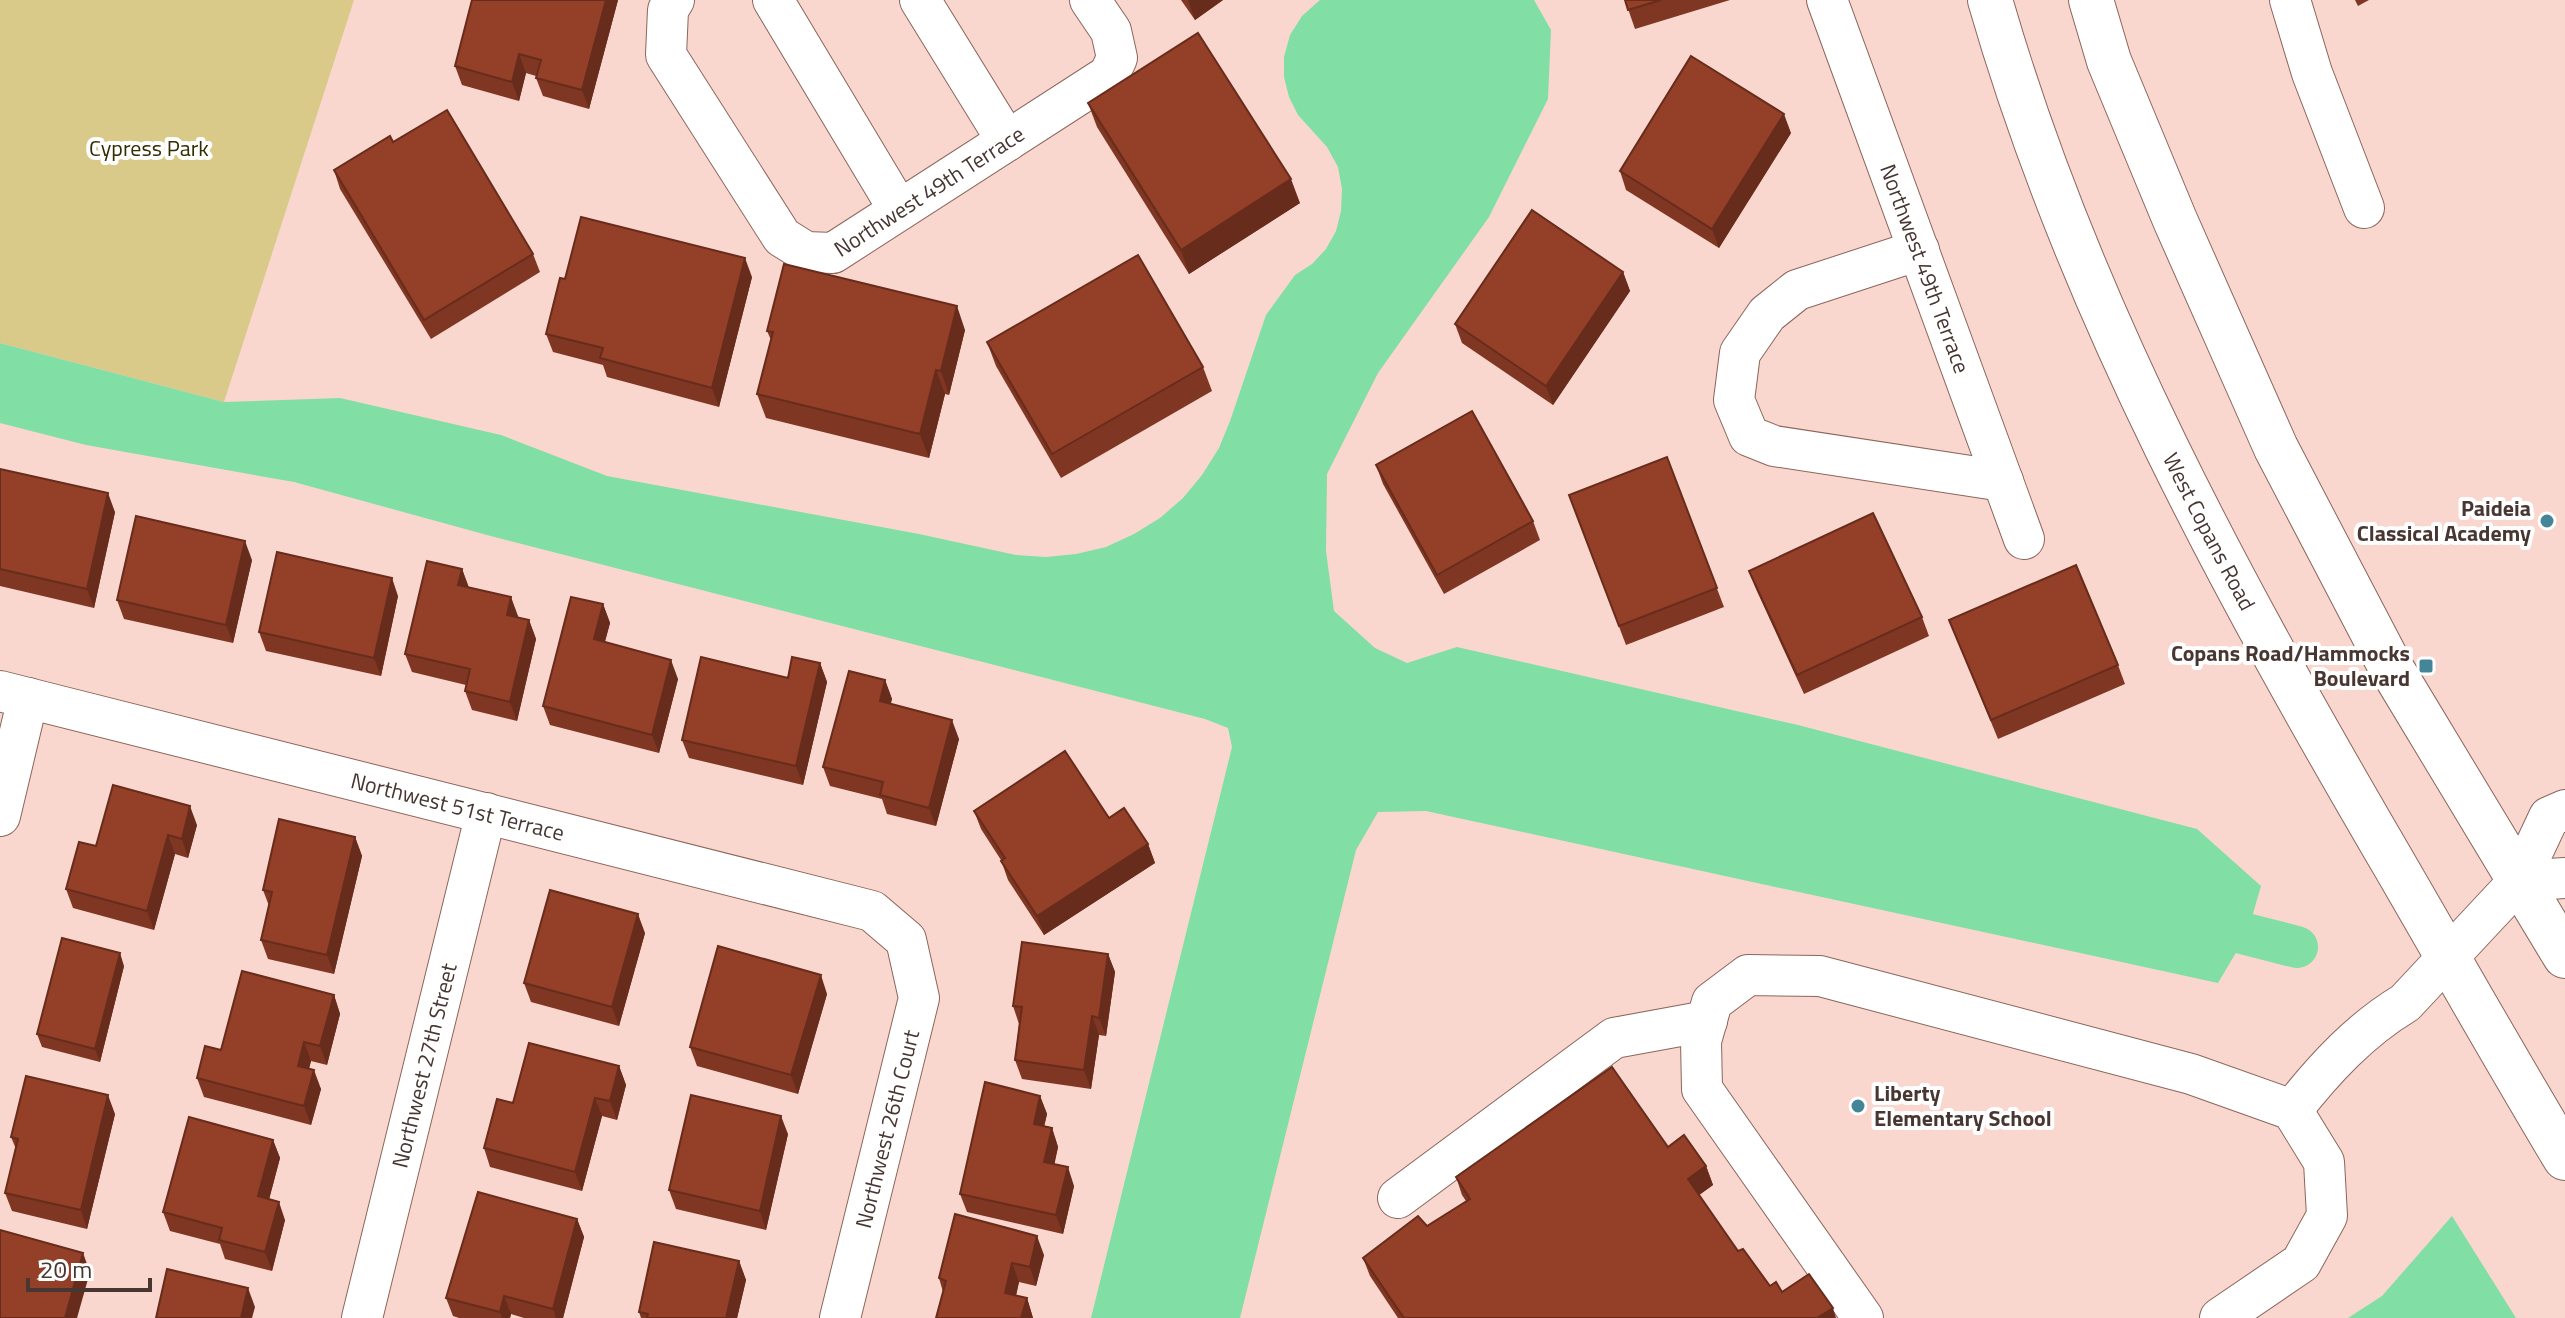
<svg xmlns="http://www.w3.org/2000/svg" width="2565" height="1318" viewBox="0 0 2565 1318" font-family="'Titillium Web',sans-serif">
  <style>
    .green { fill: #daca8a }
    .water { fill: #81dea5 }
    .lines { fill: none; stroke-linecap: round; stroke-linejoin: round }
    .canal { stroke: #81dea5; stroke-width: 42 }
    .minor-casing { stroke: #8b665c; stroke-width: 42 }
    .major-casing { stroke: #8b665c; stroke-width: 46 }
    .minor { stroke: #fff; stroke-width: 40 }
    .major { stroke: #fff; stroke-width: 44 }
    .wall { fill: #7f3622 }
    .shaded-wall { fill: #682c1c }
    .building { fill: #943f28; stroke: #682c1c; stroke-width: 2 }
    .poi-dot { fill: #448697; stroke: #fff; stroke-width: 3 }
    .labels { text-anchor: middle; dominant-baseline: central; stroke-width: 8; stroke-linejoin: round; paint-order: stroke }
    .park-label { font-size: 22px; fill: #342b00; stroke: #fff }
    .street-label { font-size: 22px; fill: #473632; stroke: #fff }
    .poi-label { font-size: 22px; font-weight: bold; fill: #473632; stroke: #fff; text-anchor: end }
  </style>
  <rect width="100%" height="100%" fill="#fad7ce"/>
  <polygon class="green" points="0,0 354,0 224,402 0,343"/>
  <g class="water">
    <polygon points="1320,0 1534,0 1551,30 1548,99 1489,217 1378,373 1327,474 1326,551 1334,611 1375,648 1407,663 1457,647 1798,725 2197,829 2261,886 2247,934 2218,983 1426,811 1378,812 1356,850 1240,1318 1091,1318 1232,747 1228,728 1205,719 487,535 294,482 86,445 0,423 0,343 224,402 340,398 501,435 607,476 919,534 1016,555 1046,557 1076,554 1106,547 1134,534 1160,518 1183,498 1202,475 1219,448 1230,421 1266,315 1295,275 1312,264 1326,249 1336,231 1341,211 1342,189 1338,167 1327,147 1298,115 1289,97 1284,77 1284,57 1290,35 1302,16"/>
    <polygon points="2452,1216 2516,1318 2348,1318 2382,1296"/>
  </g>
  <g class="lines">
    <polyline class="canal" points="2191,920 2297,947"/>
    <g class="minor-casing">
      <g id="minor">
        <path id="s1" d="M674,0L668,10L666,55L782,237L806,252L833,253L1109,75L1117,58L1111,31L1090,0"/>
        <polyline points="773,0 899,210"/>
        <polyline points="920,0 1007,141"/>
        <path id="s2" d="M1827,0L2024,539"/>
        <polyline points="2290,0 2312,73 2364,208"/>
        <polyline points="1919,250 1797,290 1767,314 1740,353 1734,400 1749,436 1774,446 2003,481"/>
        <path id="s3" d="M0,691L872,911L906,940L919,998L840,1318"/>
        <polyline points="0,816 28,698"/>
        <polyline points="2519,881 2565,878"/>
        <path d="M2292,1110C2324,1069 2360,1030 2405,1003L2519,881L2549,817L2565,810"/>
        <polyline points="1398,1198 1614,1038 1707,1021"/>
        <path id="s4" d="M362,1318L486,813"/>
        <polyline points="1863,1318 1702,1089 1701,1041 1712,1002 1748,975 1820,976 2191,1074 2292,1110 2324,1162 2327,1216 2301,1263 2220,1318"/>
      </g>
    </g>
    <g class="major-casing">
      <g id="major">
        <path id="s5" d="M1990,0C2079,310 2236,594 2398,871C2453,966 2508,1063 2565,1158"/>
        <polyline points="2091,0 2109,61 2175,220 2276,448 2390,666 2565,956"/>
      </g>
    </g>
    <use href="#minor" class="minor"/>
    <use href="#major" class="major"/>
  </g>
  <g class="wall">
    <polygon points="618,0 589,109 543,96 536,78 536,76 526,73 519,101 462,85 455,66"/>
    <polygon points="1181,0 1223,0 1195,20"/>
    <polygon points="1625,0 1730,0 1635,29"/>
    <polygon points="2355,0 2369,0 2358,6"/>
    <polygon points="1088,103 1300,203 1189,274 1097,127"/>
    <polygon points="1791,133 1719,248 1626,190 1620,171"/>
    <polygon points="393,142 533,254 540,272 431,339 340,189 334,170"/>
    <polygon points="1623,272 1630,291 1553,405 1462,343 1455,324"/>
    <polygon points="752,277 719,407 607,377 603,365 553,352 546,334 565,279"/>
    <polygon points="965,330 949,395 945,394 929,458 766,418 757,394 771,340 767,331"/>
    <polygon points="987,342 1203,367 1212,391 1061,478 996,366"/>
    <polygon points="1667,457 1724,607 1626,645 1569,495"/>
    <polygon points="1376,465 1533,521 1540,540 1444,594 1383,484"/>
    <polygon points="0,469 115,512 94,608 0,586"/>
    <polygon points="252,560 233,643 124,619 117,600"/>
    <polygon points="462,569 469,588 518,616 518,618 529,620 536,639 517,721 472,710 465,691 466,685 412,672 405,654"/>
    <polygon points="1749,571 1922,617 1929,636 1804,694 1756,589"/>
    <polygon points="398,596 381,676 266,651 259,632"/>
    <polygon points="603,604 610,623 605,642 678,679 659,753 550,725 543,706"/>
    <polygon points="1949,620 2118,665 2125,684 1998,739"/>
    <polygon points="820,663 827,682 803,785 689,758 682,740"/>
    <polygon points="885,680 892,699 890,704 959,739 936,826 887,814 882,799 830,786 823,767"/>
    <polygon points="974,811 1109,818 1148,844 1155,863 1044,935 1008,880 1001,860 981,829"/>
    <polygon points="197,825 188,858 175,854 154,930 73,908 66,889 96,846"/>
    <polygon points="355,837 362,856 334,974 268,959 261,940 269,906 263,890"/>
    <polygon points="645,933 619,1026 531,1002 524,983"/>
    <polygon points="1108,954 1115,972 1106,1036 1099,1035 1091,1089 1022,1079 1015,1060 1019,1024 1013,1006"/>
    <polygon points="124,966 100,1062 42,1047 37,1034"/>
    <polygon points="827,994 798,1094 697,1066 690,1047"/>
    <polygon points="334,995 340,1014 327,1065 311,1061 309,1068 321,1089 311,1125 204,1097 197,1078 221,1050"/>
    <polygon points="619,1066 626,1085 617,1120 602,1116 582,1191 490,1167 484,1148 513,1103"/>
    <polygon points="1040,1096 1047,1114 1044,1127 1052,1128 1058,1147 1054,1164 1074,1186 1063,1234 967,1212 960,1194"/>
    <polygon points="115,1114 87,1229 12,1211 5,1193 16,1149 11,1137"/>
    <polygon points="788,1134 766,1230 676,1209 669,1190"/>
    <polygon points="273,1140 280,1158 269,1199 285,1220 272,1271 225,1259 220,1244 170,1231 163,1212"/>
    <polygon points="1668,1147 1706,1166 1713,1185 1699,1195 1738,1251 1770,1286 1836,1318 1398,1318 1370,1276 1363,1258 1427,1226 1466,1201 1462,1195 1456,1177"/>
    <polygon points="577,1219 584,1237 563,1318 524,1318 511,1314 510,1318 459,1318 453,1316 446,1298"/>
    <polygon points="1044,1255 1036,1286 1019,1282 1016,1296 1027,1298 1033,1318 936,1318 943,1292 939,1278"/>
    <polygon points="739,1261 746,1280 737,1318 641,1318 639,1312"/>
  </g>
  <g class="shaded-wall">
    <polygon points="606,0 618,0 589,109 582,90"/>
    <polygon points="1189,0 1223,0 1195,20 1188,1"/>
    <polygon points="519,54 526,73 519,101 512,82"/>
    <polygon points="1784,114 1791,133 1719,248 1712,229"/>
    <polygon points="1291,179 1300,203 1189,274 1181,250"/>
    <polygon points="745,258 752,277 719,407 712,388"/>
    <polygon points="1623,272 1630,291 1553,405 1546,386"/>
    <polygon points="957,306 965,330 949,395 941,371"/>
    <polygon points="936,370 945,394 929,458 920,434"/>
    <polygon points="108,493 115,512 94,608 87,589"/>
    <polygon points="245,541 252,560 233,643 226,625"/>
    <polygon points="462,569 469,588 458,585"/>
    <polygon points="392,578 398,596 381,676 374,658"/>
    <polygon points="511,597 518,616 514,634 507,615"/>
    <polygon points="603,604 610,623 600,658 594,639"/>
    <polygon points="529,620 536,639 517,721 510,702"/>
    <polygon points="671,660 678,679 659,753 652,735"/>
    <polygon points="820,663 827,682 803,785 796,766"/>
    <polygon points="885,680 892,699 887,720 880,701"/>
    <polygon points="952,720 959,739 936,826 929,808"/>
    <polygon points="190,806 197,825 188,858 182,839"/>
    <polygon points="168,835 175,854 154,930 147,911"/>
    <polygon points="355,837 362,856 334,974 327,955"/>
    <polygon points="1148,844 1155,863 1044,935 1037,916"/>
    <polygon points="638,914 645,933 619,1026 612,1007"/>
    <polygon points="120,953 124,966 100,1062 95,1049"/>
    <polygon points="1108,954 1115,972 1106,1036 1099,1018"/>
    <polygon points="821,975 827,994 798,1094 791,1075"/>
    <polygon points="334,995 340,1014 327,1065 320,1046"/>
    <polygon points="1092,1016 1099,1035 1091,1089 1084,1070"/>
    <polygon points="304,1042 311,1061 305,1085 298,1066"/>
    <polygon points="619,1066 626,1085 617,1120 610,1101"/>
    <polygon points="314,1070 321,1089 311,1125 304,1106"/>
    <polygon points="108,1095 115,1114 87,1229 81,1210"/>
    <polygon points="1040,1096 1047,1114 1040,1143 1034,1124"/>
    <polygon points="595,1098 602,1116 582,1191 575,1172"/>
    <polygon points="781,1116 788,1134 766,1230 760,1211"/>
    <polygon points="1052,1128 1058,1147 1051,1181 1044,1162"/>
    <polygon points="273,1140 280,1158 265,1215 258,1196"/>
    <polygon points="1706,1166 1713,1185 1695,1198 1688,1179"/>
    <polygon points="1068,1167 1074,1186 1063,1234 1056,1215"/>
    <polygon points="279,1202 285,1220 272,1271 265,1252"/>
    <polygon points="577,1219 584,1237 563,1318 556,1318 553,1309"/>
    <polygon points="1037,1236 1044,1255 1036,1286 1030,1267"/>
    <polygon points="83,1253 90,1272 77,1318 65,1318"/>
    <polygon points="739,1261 746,1280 737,1318 726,1318"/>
    <polygon points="1012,1263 1019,1282 1012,1312 1005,1293"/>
    <polygon points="248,1288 255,1307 252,1318 241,1318"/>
    <polygon points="504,1296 511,1314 510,1318 502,1318 500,1312"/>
    <polygon points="1027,1298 1033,1318 1021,1318"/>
    <polygon points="1833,1308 1836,1318 1817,1318"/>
  </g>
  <g class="building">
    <polygon points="472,0 606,0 582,90 536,78 541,60 519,54 512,82 455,66"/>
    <polygon points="1625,0 1661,0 1628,10"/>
    <polygon points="1198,33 1291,179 1181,250 1088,103"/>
    <polygon points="1691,56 1784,114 1712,229 1620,171"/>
    <polygon points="447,110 533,254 424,320 334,170 390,136 393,142"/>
    <polygon points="1532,210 1623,272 1546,386 1455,324"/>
    <polygon points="581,217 745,258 712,388 600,358 603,348 546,334 560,278 565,279"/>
    <polygon points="1138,255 1203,367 1052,454 987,342"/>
    <polygon points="784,264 957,306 941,371 936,370 920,434 757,394 773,332 767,331"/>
    <polygon points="1472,411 1533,521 1437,575 1376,465"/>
    <polygon points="1667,457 1717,588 1619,626 1569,495"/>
    <polygon points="0,469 108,493 87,589 0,569"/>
    <polygon points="1873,513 1922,617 1797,675 1749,571"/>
    <polygon points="136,516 245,541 226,625 117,600"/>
    <polygon points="277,552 392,578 374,658 259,632"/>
    <polygon points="427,561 462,569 458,585 511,597 507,615 529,620 510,702 465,691 470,669 405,654"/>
    <polygon points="2076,565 2118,665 1991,720 1949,620"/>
    <polygon points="571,597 603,604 594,639 671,660 652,735 543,706"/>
    <polygon points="701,657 788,678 792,657 820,663 796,766 682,740"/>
    <polygon points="849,671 885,680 880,701 952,720 929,808 880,795 883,782 823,767"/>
    <polygon points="1065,751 1109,818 1124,808 1148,844 1037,916 1001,861 1005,858 974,811"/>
    <polygon points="113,785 190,806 182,839 168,835 147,911 66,889 79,842 96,846"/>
    <polygon points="279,819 355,837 327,955 261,940 272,892 263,890"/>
    <polygon points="550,890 638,914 612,1007 524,983"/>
    <polygon points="62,938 120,953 95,1049 37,1034"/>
    <polygon points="1022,942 1108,954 1099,1018 1092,1016 1084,1070 1015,1060 1022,1007 1013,1006"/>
    <polygon points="718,946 821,975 791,1075 690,1047"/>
    <polygon points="242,971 334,995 320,1046 304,1042 298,1066 314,1070 304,1106 197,1078 205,1046 221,1050"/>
    <polygon points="529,1043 619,1066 610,1101 595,1098 575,1172 484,1148 497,1099 513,1103"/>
    <polygon points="1612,1067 1668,1147 1684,1135 1706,1166 1688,1179 1738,1251 1743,1249 1770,1286 1776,1282 1782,1292 1809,1274 1833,1308 1817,1318 1404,1318 1363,1258 1418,1216 1427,1226 1470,1199 1456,1177"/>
    <polygon points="26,1076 108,1095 81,1210 5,1193 18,1139 11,1137"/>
    <polygon points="985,1082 1040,1096 1034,1124 1052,1128 1044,1162 1068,1167 1056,1215 960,1194"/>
    <polygon points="691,1095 781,1116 760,1211 669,1190"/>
    <polygon points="189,1117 273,1140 258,1196 279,1202 265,1252 219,1240 222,1228 163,1212"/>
    <polygon points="478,1192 577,1219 553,1309 504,1296 500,1312 446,1298"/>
    <polygon points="955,1214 1037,1236 1030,1267 1012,1263 1005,1293 1027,1298 1021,1318 936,1318 946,1281 939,1278"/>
    <polygon points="0,1230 83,1253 65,1318 0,1318"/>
    <polygon points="654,1242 739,1261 726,1318 647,1318 648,1314 639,1312"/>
    <polygon points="167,1269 248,1288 241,1318 156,1318"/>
  </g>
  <g class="poi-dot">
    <circle cx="2547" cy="521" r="8"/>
    <rect x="2418" y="658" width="16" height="16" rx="4"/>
    <circle cx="1858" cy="1106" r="8"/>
  </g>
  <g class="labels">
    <g class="park-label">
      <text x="149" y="148">Cypress Park</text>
    </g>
    <g class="street-label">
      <text stroke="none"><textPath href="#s1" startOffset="442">Northwest 49th Terrace</textPath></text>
      <text stroke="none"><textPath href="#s2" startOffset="286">Northwest 49th Terrace</textPath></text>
      <text stroke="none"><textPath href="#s5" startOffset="576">West Copans Road</textPath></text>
      <text stroke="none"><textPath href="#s3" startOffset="472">Northwest 51st Terrace</textPath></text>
      <text stroke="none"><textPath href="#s4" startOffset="260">Northwest 27th Street</textPath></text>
      <text transform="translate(887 1129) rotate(-76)">Northwest 26th Court</text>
    </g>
    <g class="poi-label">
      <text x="2531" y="508">Paideia<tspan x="2531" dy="25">Classical Academy</tspan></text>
      <text x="2410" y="653">Copans Road/Hammocks<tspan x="2410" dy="25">Boulevard</tspan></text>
      <text x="1874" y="1093" text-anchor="start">Liberty<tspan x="1874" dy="25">Elementary School</tspan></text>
    </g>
  </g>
  <path d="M28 1278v12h122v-12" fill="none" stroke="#473632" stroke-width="4"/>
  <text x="40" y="1278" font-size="24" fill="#473632" stroke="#ffffff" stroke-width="6" paint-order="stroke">20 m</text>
</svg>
